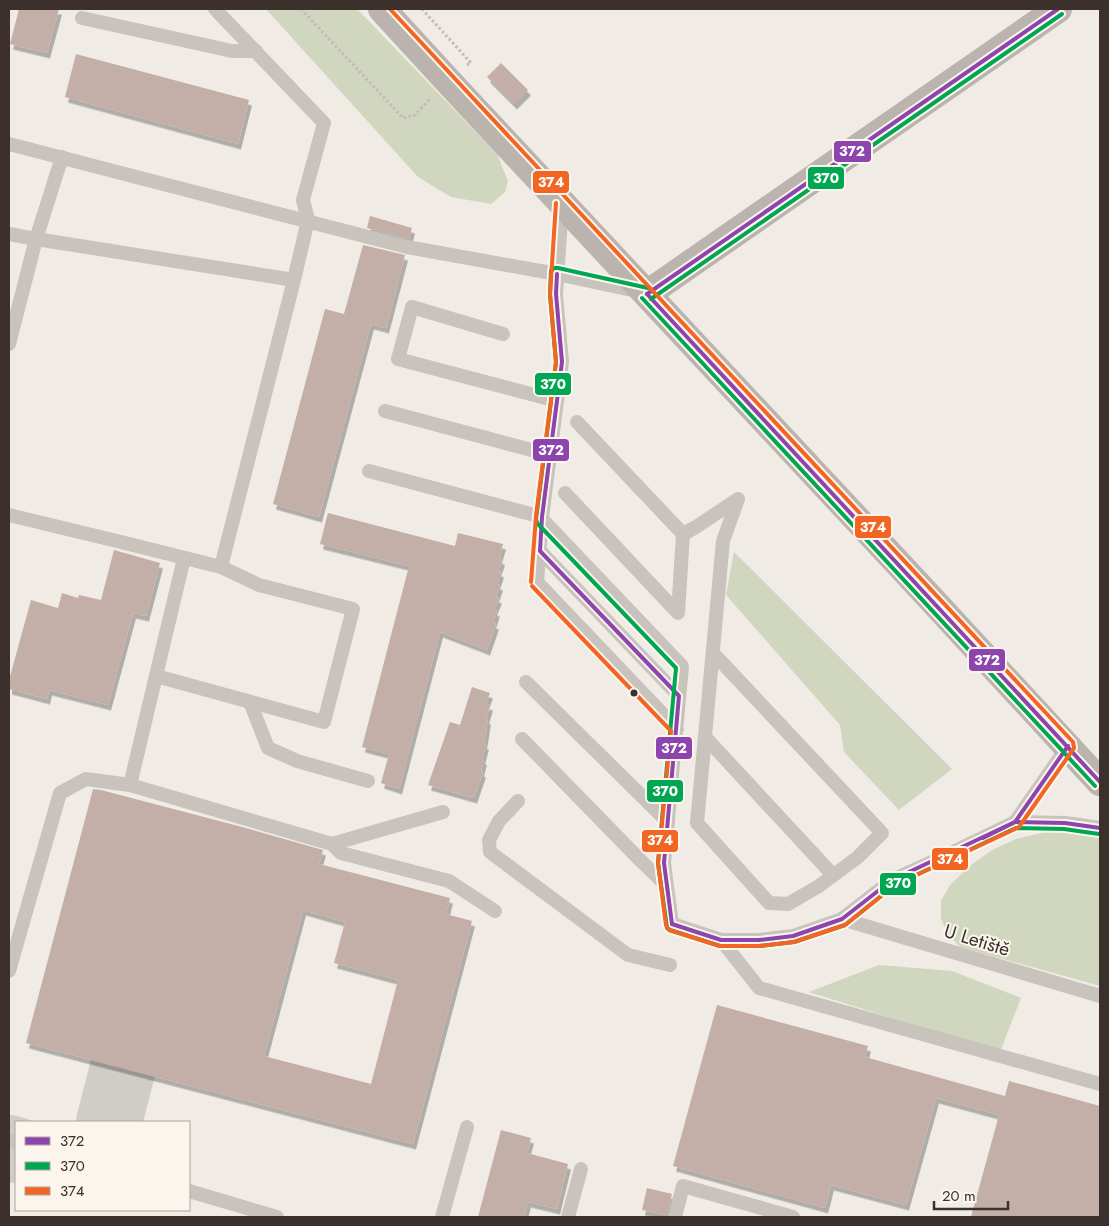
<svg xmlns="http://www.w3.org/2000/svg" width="1109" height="1226" viewBox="0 0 1109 1226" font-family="Jost,sans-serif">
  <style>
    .green { fill: #d1d6bf }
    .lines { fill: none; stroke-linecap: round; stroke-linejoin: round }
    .taxiway { stroke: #d0ccc6; stroke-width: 66 }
    .building { fill: #c3afa7; fill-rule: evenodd; filter: url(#shadow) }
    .path { stroke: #c2bbb6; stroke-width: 3; stroke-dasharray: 2.5 2.5; stroke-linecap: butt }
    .lane { stroke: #c9c3be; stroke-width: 14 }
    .secondary { stroke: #bab3ae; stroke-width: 28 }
    .bus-1-casing { stroke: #fbf5ee; stroke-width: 8 }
    .bus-2-casing { stroke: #fbf5ee; stroke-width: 8 }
    .bus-3-casing { stroke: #fbf5ee; stroke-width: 8 }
    .bus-1 { stroke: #8e44ad; stroke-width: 4 }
    .bus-2 { stroke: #00a651; stroke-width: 4 }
    .bus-3 { stroke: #f26522; stroke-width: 4 }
    .bus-dot { fill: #3b302b; stroke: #fbf5ee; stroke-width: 2 }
    .labels { text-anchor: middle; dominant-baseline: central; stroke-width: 4; stroke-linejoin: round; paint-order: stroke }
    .street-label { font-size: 19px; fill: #3b302b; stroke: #fbf5ee }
    .line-badge { stroke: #fbf5ee; stroke-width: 2 }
    .badge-label { font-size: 14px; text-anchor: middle; font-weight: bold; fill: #fff }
  </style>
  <defs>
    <filter id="shadow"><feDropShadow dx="3" dy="5.5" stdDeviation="0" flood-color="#0004"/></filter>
  </defs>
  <rect width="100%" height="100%" fill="#f0ebe5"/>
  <g class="green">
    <polygon points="266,9 357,9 497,154 508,181 505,192 491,204 451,197 418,177"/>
    <polygon points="734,552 952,769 899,810 844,752 840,725 726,595"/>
    <polygon points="1065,830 1093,833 1100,835 1100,986 960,947 948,934 941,919 941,901 950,885 971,865 992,850 1016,839 1046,832"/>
    <polygon points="879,965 952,971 1021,998 1000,1052 809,992"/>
  </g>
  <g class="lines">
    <g class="taxiway">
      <polyline points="109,1122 123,1068"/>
      <polyline points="9,1148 16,1150"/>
    </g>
  </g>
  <g class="building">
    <polygon points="19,9 59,9 47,53 10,44"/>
    <polygon points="76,54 249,100 238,144 65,97"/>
    <polygon points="501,63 528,90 514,104 487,77"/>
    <polygon points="370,216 412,228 409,239 367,228"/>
    <polygon points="363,245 405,255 386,328 371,324 319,517 273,504 325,309 344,314"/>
    <polygon points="328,513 455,546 458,533 503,544 499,558 502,560 498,571 501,572 497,584 500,585 496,597 499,598 494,610 497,611 493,623 496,624 487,650 440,632 399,789 381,783 389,754 362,747 409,566 320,544"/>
    <polygon points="114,550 160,563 146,616 133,613 108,705 49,690 47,699 9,689 9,680 31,600 58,608 62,593 78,598 79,595 101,600"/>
    <polygon points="472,687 490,693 486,704 490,705 486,719 488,719 484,744 486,744 482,759 484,759 481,771 483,772 474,798 428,785 450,722 460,725"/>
    <path d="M93,789L101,790L242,827L323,850L319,864L450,898L446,914L472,921L413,1144L26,1043ZM303,910L345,922L334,963L398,980L371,1084L264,1056Z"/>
    <polygon points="717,1005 868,1046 865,1057 1005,1096 1009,1081 1100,1106 1100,1217 971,1217 999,1115 936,1098 906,1205 831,1185 825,1208 673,1166"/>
    <polygon points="501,1130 531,1138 527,1153 568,1164 557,1209 528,1202 524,1217 478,1217"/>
    <polygon points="647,1188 672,1194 667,1215 642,1210"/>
  </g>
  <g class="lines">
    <g class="path">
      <polyline points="301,9 403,118 415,115 429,100"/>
      <polyline points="422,9 471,63 467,65"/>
    </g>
    <g class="lane">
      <polyline points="82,18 232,51 256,51"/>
      <polyline points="9,144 407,247 557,274 641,292"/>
      <polyline points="562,203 556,294 562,362 542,517 537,582 677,729"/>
      <polyline points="9,234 36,239 294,280"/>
      <polyline points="503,334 412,307 398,359 557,401"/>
      <polyline points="9,344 36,239 62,157"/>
      <polyline points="385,411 550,455"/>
      <polyline points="577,422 683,534 696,527 738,499 723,541 697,823 769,903 788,904 819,886 858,857 882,833 713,653"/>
      <polyline points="369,471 542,517"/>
      <polyline points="565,493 678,613 683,534"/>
      <polyline points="9,515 121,542 221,567 294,280 308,220 303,200 324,123 215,9"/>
      <polyline points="542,519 682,666 664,863 672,924 721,940 759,940 793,936 842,919 892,880 949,854 1015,822 1065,823 1100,828"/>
      <polyline points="540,551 679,696"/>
      <polyline points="156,676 324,722 353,609 259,585 221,567"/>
      <polyline points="526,682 668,822"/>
      <polyline points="250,702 268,748 297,761 368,781"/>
      <polyline points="705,737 833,875"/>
      <polyline points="522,739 641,861 666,885"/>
      <polyline points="130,785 184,558"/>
      <polyline points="518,801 499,821 489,840 490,852 628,955 670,965"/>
      <polyline points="1015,822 1068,746"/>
      <polyline points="332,844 341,853 449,881 495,911"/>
      <polyline points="842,919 1100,996"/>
      <polyline points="721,940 759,988 1100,1084"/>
      <polyline points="9,971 60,793 86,779 130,785 332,844 443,812"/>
      <polyline points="9,1140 16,1142"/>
      <polyline points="189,1191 277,1217"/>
      <polyline points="442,1217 467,1127"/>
      <polyline points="568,1217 581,1169"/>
      <polyline points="675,1217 683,1186 793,1217"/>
    </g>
    <g class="secondary">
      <polyline points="382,9 448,81 922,589 1100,782"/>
      <polyline points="647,294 1058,9"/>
    </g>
    <g class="bus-1-casing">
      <g id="bus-1">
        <polyline points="557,274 556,294 562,362 542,517 540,551 679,696 664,863 672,924"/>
        <polyline points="647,294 1100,782"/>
        <polyline points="647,294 1058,9"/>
        <polyline points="983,838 1015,822 1065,823 1100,828"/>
        <polyline points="672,924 721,940 759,940 793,936 842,919 892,880 1015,822 1068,746"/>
      </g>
    </g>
    <g class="bus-2-casing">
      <g id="bus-2">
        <polyline points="648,288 558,268 554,268 551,271 550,295 556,362 536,519 537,523 676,668 658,863 667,928 670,930 720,946 759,946 794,942 845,925 895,885 1016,828 1064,829 1099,834"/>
        <polyline points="642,298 1095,786"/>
        <polyline points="651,299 1062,14"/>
      </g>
    </g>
    <g class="bus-3-casing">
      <g id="bus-3">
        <polyline points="390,9 1073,742 1074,748 1019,827 895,885 845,925 794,942 759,946 720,946 669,930 666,925 658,863 671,731 532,586"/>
        <polyline points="531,582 536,516 556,362 550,294 556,203"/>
      </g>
    </g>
    <use href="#bus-1" class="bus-1"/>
    <use href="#bus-2" class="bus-2"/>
    <use href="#bus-3" class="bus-3"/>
  </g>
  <circle class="bus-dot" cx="634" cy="693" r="4.5"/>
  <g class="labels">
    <g class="street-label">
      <text transform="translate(977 940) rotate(17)">U Letiště</text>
    </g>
  </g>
  <g class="line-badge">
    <rect x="833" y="140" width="39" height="23" rx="5" fill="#8e44ad"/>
    <rect x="807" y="166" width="38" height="24" rx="5" fill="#00a651"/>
    <rect x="532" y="170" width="38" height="24" rx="5" fill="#f26522"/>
    <rect x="534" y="372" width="38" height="24" rx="5" fill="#00a651"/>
    <rect x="532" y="438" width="38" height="24" rx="5" fill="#8e44ad"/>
    <rect x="854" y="515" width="38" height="24" rx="5" fill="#f26522"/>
    <rect x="968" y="648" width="38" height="24" rx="5" fill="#8e44ad"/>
    <rect x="655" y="736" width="38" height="24" rx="5" fill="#8e44ad"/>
    <rect x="646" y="779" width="38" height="24" rx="5" fill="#00a651"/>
    <rect x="641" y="829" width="38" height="24" rx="5" fill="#f26522"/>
    <rect x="931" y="847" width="38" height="24" rx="5" fill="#f26522"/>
    <rect x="879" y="872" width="38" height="24" rx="5" fill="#00a651"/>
  </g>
  <g class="badge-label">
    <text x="852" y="156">372</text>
    <text x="826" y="183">370</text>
    <text x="551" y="187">374</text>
    <text x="553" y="389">370</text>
    <text x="551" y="455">372</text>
    <text x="873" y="532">374</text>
    <text x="987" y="665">372</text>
    <text x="674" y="753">372</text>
    <text x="665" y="796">370</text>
    <text x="660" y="845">374</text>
    <text x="950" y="864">374</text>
    <text x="898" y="888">370</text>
  </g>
  <rect width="1109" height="1226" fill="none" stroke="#3b302b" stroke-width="20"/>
  <rect x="15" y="1121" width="175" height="90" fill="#fbf5ee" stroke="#aea6a0"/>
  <rect x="25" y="1137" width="25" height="8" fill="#8e44ad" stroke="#aea6a0"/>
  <text x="60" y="1146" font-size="15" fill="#3b302b">372</text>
  <rect x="25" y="1162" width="25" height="8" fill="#00a651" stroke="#aea6a0"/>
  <text x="60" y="1171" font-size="15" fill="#3b302b">370</text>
  <rect x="25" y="1187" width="25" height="8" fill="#f26522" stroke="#aea6a0"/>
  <text x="60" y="1196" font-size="15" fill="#3b302b">374</text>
  <path d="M934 1201v8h74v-8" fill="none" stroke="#3b302b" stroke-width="2.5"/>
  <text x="942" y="1201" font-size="15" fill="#3b302b" stroke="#fbf5ee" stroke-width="4" paint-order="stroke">20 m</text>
</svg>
